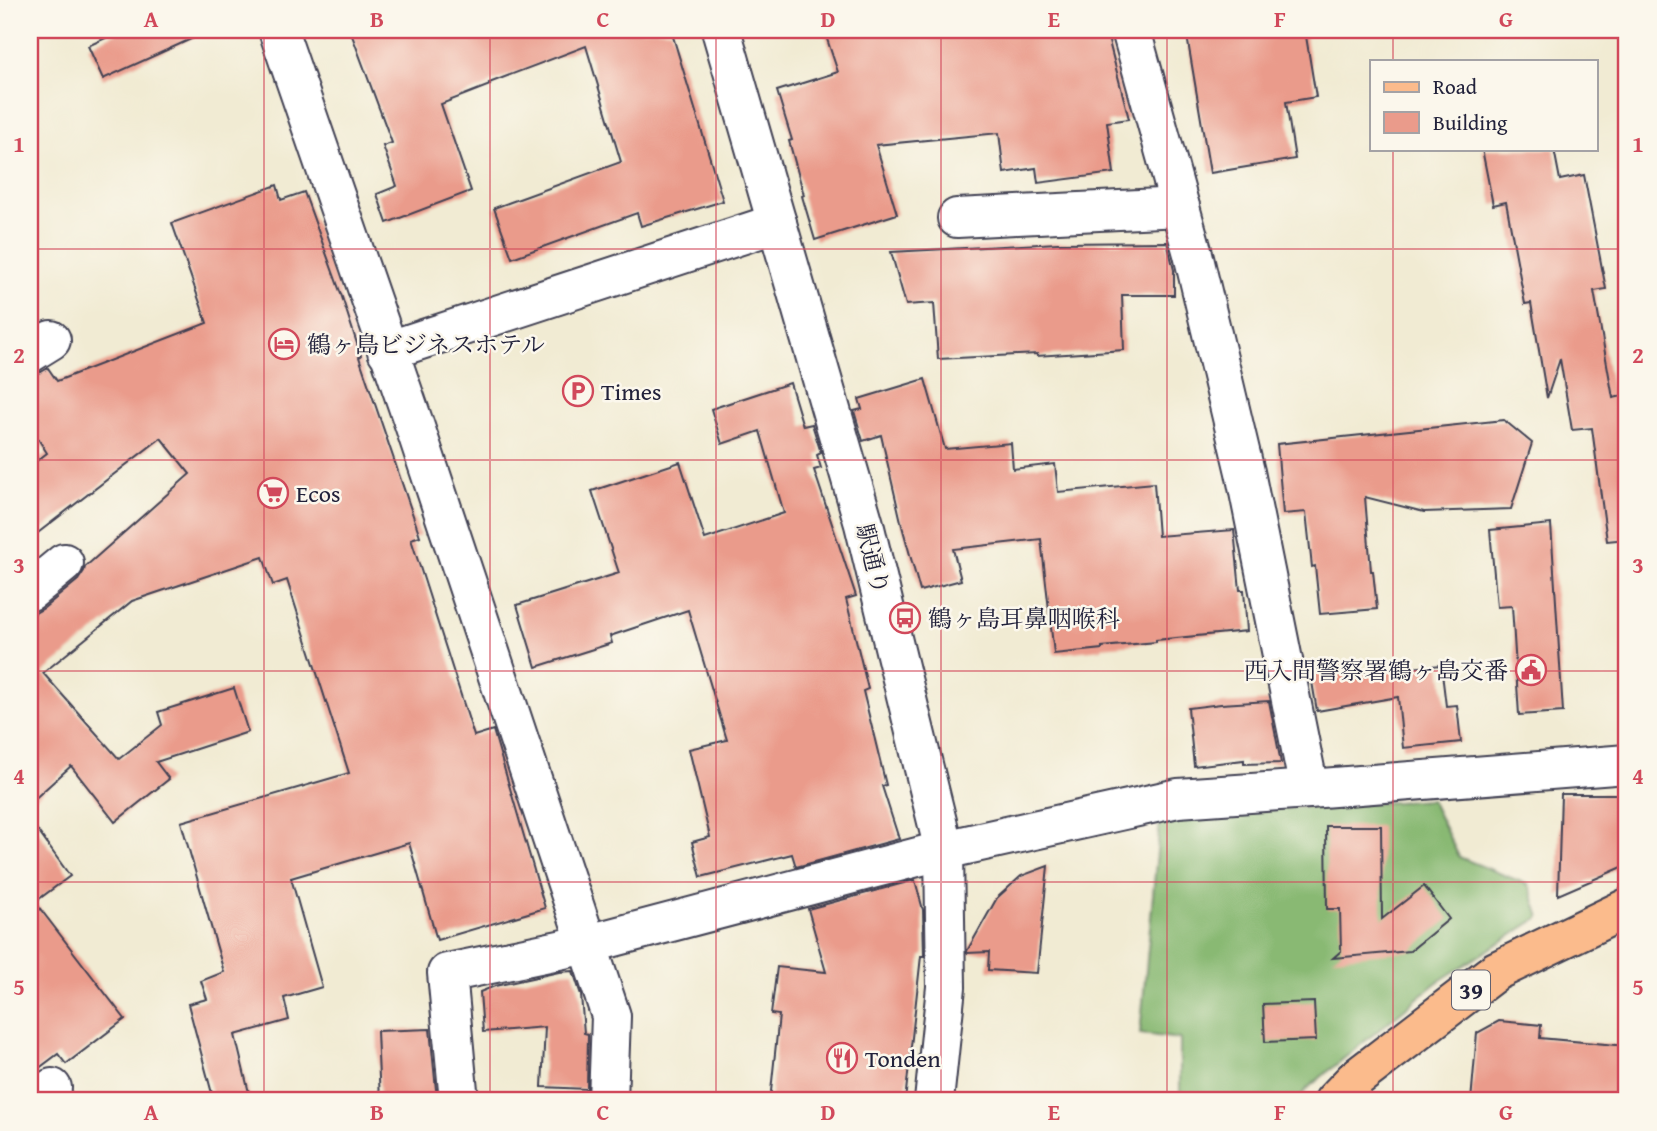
<svg xmlns="http://www.w3.org/2000/svg" width="1657" height="1131" viewBox="0 0 1657 1131" font-family="'Gentium Book Plus','Noto Serif JP',serif">
  <style>
    .forest { fill: #89b973; stroke: #566e57; stroke-width: 2 }
    .building { fill: #ea9b8b }
    .lines { fill: none; stroke-linecap: round; stroke-linejoin: round }
    .minor-casing { stroke: #414052; stroke-width: 42 }
    .major-casing { stroke: #414052; stroke-width: 42 }
    .minor { stroke: #fff; stroke-width: 38 }
    .major { stroke: #fbbb8c; stroke-width: 38 }
    .grid { fill: none; stroke: #d1495b; stroke-width: 2; stroke-opacity: 0.55 }
    .labels { text-anchor: middle; dominant-baseline: central; stroke-width: 5; stroke-linejoin: round; paint-order: stroke }
    .shield { fill: #fbf7ec; stroke: #636270; stroke-width: 2 }
    .shield-label { font-size: 23px; font-weight: bold; fill: #22223b }
    .poi-label { font-size: 24px; fill: #22223b; stroke: #fbf7ec; text-anchor: start }
    .street-label { font-size: 24px; fill: #22223b; stroke: #fbf7ec }
    .neatline { fill: none; stroke: #d1495b; stroke-width: 2.5 }
    .grid-label { font-size: 23px; text-anchor: middle; font-weight: bold; fill: #d1495b }
  </style>
  <rect width="100%" height="100%" fill="#fbf7ec"/>
  <filter id="ink" filterUnits="userSpaceOnUse"><feTurbulence type="fractalNoise" baseFrequency=".0143" numOctaves="2"/><feDisplacementMap in="SourceGraphic" scale="14" xChannelSelector="R" yChannelSelector="G"/><feConvolveMatrix kernelMatrix="1 2 1 2 8 2 1 2 1" color-interpolation-filters="sRGB"/></filter>
  <filter id="wash" filterUnits="userSpaceOnUse"><feTurbulence type="fractalNoise" baseFrequency=".00686" numOctaves="4" result="noise"/><feDisplacementMap in="SourceGraphic" scale="28" xChannelSelector="R" yChannelSelector="G"/><feGaussianBlur stdDeviation="1.57" result="paint"/><feColorMatrix in="noise" values="0 0 0 0 0 0 0 0 0 0 0 0 0 0 0 0 0 1.4 0 .05"/><feComposite in="paint" operator="in"/></filter>
  <g filter="url(#wash)">
    <rect width="100%" height="100%" fill="#f1ebd3"/>
    <polygon class="forest" points="1431,800 1459,857 1529,885 1540,917 1436,983 1309,1087 1296,1101 1180,1101 1180,1039 1140,1034 1160,820 1293,808"/>
    <g id="blocks">
      <g class="building">
        <polygon points="123,30 211,30 103,79 88,46"/>
        <polygon points="350,30 671,30 723,201 641,226 637,213 512,258 494,208 621,162 586,46 489,83 490,85 441,104 471,191 387,223 377,194 397,186 383,146 392,143"/>
        <polygon points="824,30 1106,30 1129,119 1107,122 1114,173 1038,183 1036,168 1004,173 999,133 876,145 897,214 815,240 802,196 804,195 789,141 792,140 777,91 838,72"/>
        <polygon points="1186,30 1305,30 1316,97 1286,102 1295,159 1210,173"/>
        <polygon points="1482,149 1554,149 1560,180 1584,175 1606,289 1594,291 1613,398 1627,395 1627,539 1607,541 1592,428 1572,430 1560,359 1547,398 1531,303 1525,304 1506,202 1493,205"/>
        <polygon points="277,185 281,200 304,192 342,297 361,356 359,357 420,536 411,539 474,736 493,730 545,908 437,940 409,843 291,878 322,987 284,998 289,1020 235,1035 251,1101 214,1101 188,1004 207,999 201,981 224,972 181,822 349,773 287,580 273,585 263,557 132,601 43,673 119,759 162,725 158,712 234,688 248,732 156,762 169,779 115,822 71,766 30,803 30,616 44,608 78,580 84,571 85,567 190,474 161,438 30,539 30,466 47,453 30,426 30,375 41,372 48,368 57,381 207,323 172,223"/>
        <polygon points="1167,242 1174,270 1174,295 1122,295 1124,350 1037,356 1037,354 938,359 934,303 906,305 891,252 1058,243"/>
        <polygon points="925,379 945,449 1011,443 1013,469 1055,464 1058,492 1154,483 1158,536 1234,530 1240,590 1244,590 1247,631 1156,640 1156,642 1102,647 1102,649 1054,654 1041,539 953,549 961,580 920,591 902,526 881,435 863,441 854,411 862,409 859,399"/>
        <polygon points="790,383 803,426 812,424 821,453 817,455 821,468 814,470 856,596 846,599 868,689 863,691 886,785 882,786 899,839 796,867 792,854 701,877 692,842 710,837 689,749 727,740 688,610 610,636 612,643 536,667 517,605 619,573 592,491 680,462 705,539 784,513 760,431 722,444 711,409"/>
        <polygon points="1504,420 1532,443 1511,509 1424,512 1365,497 1371,571 1373,571 1377,609 1320,614 1315,566 1312,567 1306,512 1283,514 1277,444"/>
        <polygon points="1551,524 1563,712 1519,715 1512,606 1497,607 1490,530"/>
        <polygon points="1347,664 1348,674 1441,665 1446,706 1457,705 1461,742 1403,748 1398,697 1317,711 1310,670"/>
        <polygon points="1269,701 1281,763 1244,764 1244,760 1194,766 1188,708 1221,704"/>
        <polygon points="1561,794 1624,794 1627,865 1558,895"/>
        <polygon points="30,820 70,876 35,902 125,1019 66,1064 58,1054 30,1075"/>
        <polygon points="1326,826 1381,826 1382,919 1424,886 1449,919 1410,951 1333,958 1341,951 1340,909 1327,909"/>
        <polygon points="1048,866 1037,973 988,970 989,952 967,953 967,951 997,898 1021,876"/>
        <polygon points="915,880 923,910 924,956 921,956 905,1101 770,1101 779,1015 771,1014 777,967 826,972 808,909"/>
        <polygon points="573,971 581,995 584,1033 588,1034 587,1089 542,1087 545,1027 483,1032 480,992 495,986 559,972"/>
        <polygon points="1314,1002 1316,1040 1265,1042 1263,1004"/>
        <polygon points="1499,1021 1541,1025 1540,1038 1627,1046 1627,1101 1471,1101 1477,1033"/>
        <polygon points="430,1029 437,1100 380,1101 377,1031"/>
      </g>
    </g>
  </g>
  <g filter="url(#ink)">
    <use href="#blocks" fill-opacity="0" stroke="#414052" stroke-width="2"/>
    <g class="lines">
      <g class="minor-casing">
        <g id="minor">
          <polyline points="278,30 414,424 611,1016 608,1101"/>
          <polyline points="721,30 864,524 944,850 946,987 934,1101"/>
          <polyline points="1131,30 1193,254 1245,472 1309,789"/>
          <polyline points="957,218 1180,207"/>
          <polyline points="387,351 777,223"/>
          <polyline points="30,353 51,340"/>
          <polyline points="30,591 64,563"/>
          <polyline points="35,1101 52,1088"/>
          <polyline points="459,1101 447,973 588,944 944,850 1178,798 1309,789 1627,764"/>
        </g>
      </g>
      <g class="major-casing">
        <polyline id="major" points="1334,1101 1355,1079 1496,971 1627,908"/>
      </g>
      <use href="#minor" class="minor"/>
      <use href="#major" class="major"/>
    </g>
  </g>
  <path class="grid" d="M264,30V1101M490,30V1101M716,30V1101M941,30V1101M1167,30V1101M1393,30V61M1393,149V1101M30,249H1627M30,460H1627M30,671H1627M30,882H1627"/>
  <defs>
    <g id="hotel-ring" transform="scale(1.575)"><circle r="9.5" fill="#fbf7ec" stroke="#d1495b" stroke-width="1.5"/><path d="M-6-4.5h1.5V1H6V5H4.5V3h-9V5H-6ZM-4 0a1.8 1.8 0 1 1 3.6 0ZM.5 0V-2.5h3Q6-2.5 6 0Z" fill="#d1495b"/></g>
    <g id="parking-ring" transform="scale(1.575)"><circle r="9.5" fill="#fbf7ec" stroke="#d1495b" stroke-width="1.5"/><path d="M-3.5-5.5H1a3.5 3.5 0 0 1 0 7H-1V5.5H-3.5ZM-1-3.4V-.6H.8a1.4 1.4 0 0 0 0-2.8Z" fill="#d1495b"/></g>
    <g id="supermarket-ring" transform="scale(1.575)"><circle r="9.5" fill="#fbf7ec" stroke="#d1495b" stroke-width="1.5"/><path d="M-6-5.5h2.5l.6 2H6L4.5 2H-2.5L-4.4-4H-6ZM-1.5 3.2a1.3 1.3 0 1 0 .1 0ZM3 3.2a1.3 1.3 0 1 0 .1 0Z" fill="#d1495b"/></g>
    <g id="bus-ring" transform="scale(1.575)"><circle r="9.5" fill="#fbf7ec" stroke="#d1495b" stroke-width="1.5"/><path d="M-5-6H5V4H4V6H2V4H-2V6H-4V4H-5ZM-3.5-4V0h7V-4ZM-3.5 1.2v1.5H-2V1.2ZM2 1.2v1.5H3.5V1.2Z" fill="#d1495b"/></g>
    <g id="civic-ring" transform="scale(1.575)"><circle r="9.5" fill="#fbf7ec" stroke="#d1495b" stroke-width="1.5"/><path d="M-.6-6.5H3V-4.5H.6V-3L4-1V1h2V6H-6V1h2V-1L-.6-3ZM-1.2 2.5V6h2.4V2.5Z" fill="#d1495b"/></g>
    <g id="restaurant-ring" transform="scale(1.575)"><circle r="9.5" fill="#fbf7ec" stroke="#d1495b" stroke-width="1.5"/><path d="M-5-6h1v4h1v-4h1v4h1v-4h1v5L-1.5 .5V6h-2V.5L-5-1ZM5-6V6H3V1.5H1.5Q1.5-4 5-6Z" fill="#d1495b"/></g>
  </defs>
  <g fill-rule="evenodd">
    <use href="#hotel-ring" x="284" y="344"/>
    <use href="#parking-ring" x="578" y="391"/>
    <use href="#supermarket-ring" x="273" y="493"/>
    <use href="#bus-ring" x="905" y="618"/>
    <use href="#civic-ring" x="1531" y="670"/>
    <use href="#restaurant-ring" x="842" y="1058"/>
  </g>
  <g class="labels">
    <rect class="shield" x="1452" y="970.5" width="38" height="39" rx="5"/>
    <g class="shield-label">
      <text x="1471" y="990">39</text>
    </g>
    <g class="poi-label">
      <text x="307" y="344">鶴ヶ島ビジネスホテル</text>
      <text x="601" y="391">Times</text>
      <text x="296" y="493">Ecos</text>
      <text x="928" y="618">鶴ヶ島耳鼻咽喉科</text>
      <text x="1508" y="670" text-anchor="end">西入間警察署鶴ヶ島交番</text>
      <text x="865" y="1058">Tonden</text>
    </g>
    <g class="street-label">
      <text transform="translate(873 559) rotate(76)">駅通り</text>
    </g>
  </g>
  <rect width="1657" height="1131" fill="none" stroke="#fbf7ec" stroke-width="77"/>
  <rect x="1370" y="60" width="228" height="91" fill="#fbf7ec" stroke="#a4a2a5" stroke-width="2"/>
  <rect x="1384" y="82" width="35" height="10" fill="#fbbb8c" stroke="#a4a2a5" stroke-width="2"/>
  <text x="1433" y="94" font-size="21" fill="#22223b">Road</text>
  <rect x="1384" y="112" width="35" height="21" fill="#ea9b8b" stroke="#a4a2a5" stroke-width="2"/>
  <text x="1433" y="130" font-size="21" fill="#22223b">Building</text>
  <rect x="38" y="38" width="1580" height="1054" class="neatline"/>
  <g class="grid-label">
    <text x="151" y="27">A</text>
    <text x="377" y="27">B</text>
    <text x="603" y="27">C</text>
    <text x="828" y="27">D</text>
    <text x="1054" y="27">E</text>
    <text x="1280" y="27">F</text>
    <text x="1506" y="27">G</text>
    <text x="19" y="152">1</text>
    <text x="1638" y="152">1</text>
    <text x="19" y="363">2</text>
    <text x="1638" y="363">2</text>
    <text x="19" y="573">3</text>
    <text x="1638" y="573">3</text>
    <text x="19" y="784">4</text>
    <text x="1638" y="784">4</text>
    <text x="19" y="995">5</text>
    <text x="1638" y="995">5</text>
    <text x="151" y="1120">A</text>
    <text x="377" y="1120">B</text>
    <text x="603" y="1120">C</text>
    <text x="828" y="1120">D</text>
    <text x="1054" y="1120">E</text>
    <text x="1280" y="1120">F</text>
    <text x="1506" y="1120">G</text>
  </g>
</svg>
